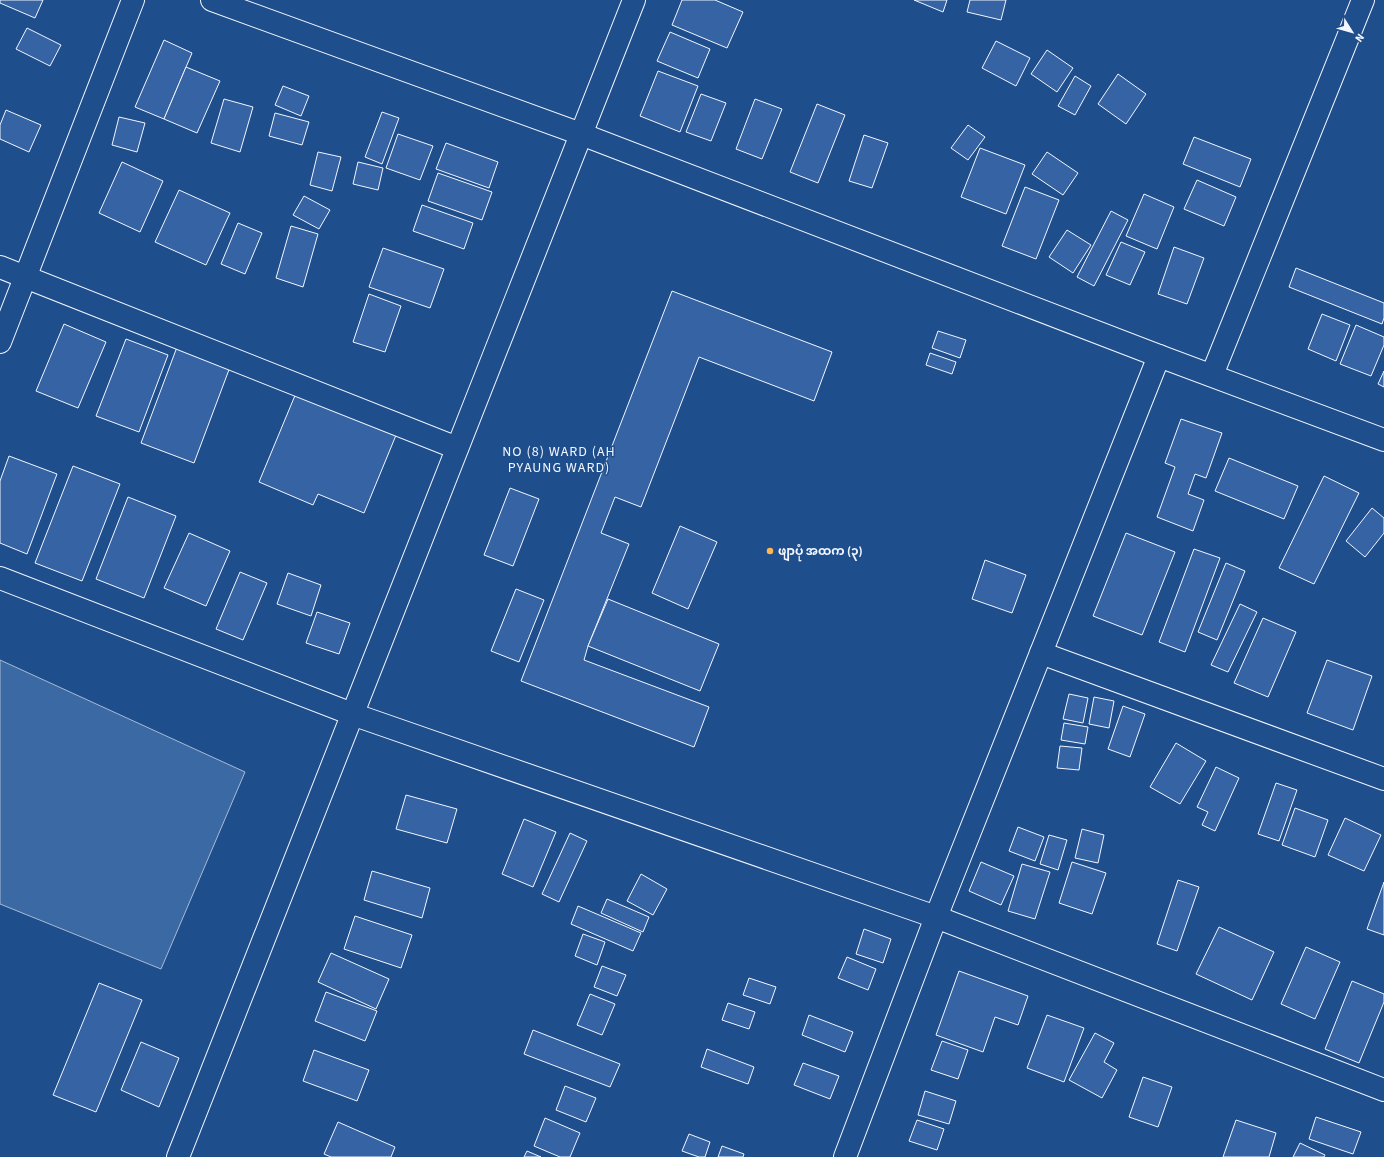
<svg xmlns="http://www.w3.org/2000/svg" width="1384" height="1157" viewBox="0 0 1384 1157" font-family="'Source Sans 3','Noto Sans Myanmar',sans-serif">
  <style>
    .water { fill: #3b69a3; stroke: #a8bbd7 }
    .building { fill: #3563a3; stroke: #f2f6ff }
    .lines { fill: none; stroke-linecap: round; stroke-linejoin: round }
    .minor-casing { stroke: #f2f6ff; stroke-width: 24 }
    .tertiary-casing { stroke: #f2f6ff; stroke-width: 24 }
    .minor { stroke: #1f4e8c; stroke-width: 22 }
    .tertiary { stroke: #1f4e8c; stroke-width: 22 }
    .poi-dot { fill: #ffb74d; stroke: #1f4e8c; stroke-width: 1.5 }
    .labels { text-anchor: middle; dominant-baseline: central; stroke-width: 3; stroke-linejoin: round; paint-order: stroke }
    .poi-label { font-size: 12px; font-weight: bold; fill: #f2f6ff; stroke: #1f4e8c; text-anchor: start }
    .quarter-label { font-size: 14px; letter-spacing: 1px; fill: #f2f6ff; stroke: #1f4e8c }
  </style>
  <rect width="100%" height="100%" fill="#1f4e8c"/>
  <polygon class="water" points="0,660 245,772 161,969 0,904"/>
  <g class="building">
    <polygon points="0,0 43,0 35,18 0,3"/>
    <polygon points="682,0 715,0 743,12 727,48 672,25"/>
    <polygon points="914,0 947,0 943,12"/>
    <polygon points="970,0 1006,0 1001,20 967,12"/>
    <polygon points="27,28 61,45 50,66 16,49"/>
    <polygon points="670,32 710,49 698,78 657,61"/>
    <polygon points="164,40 192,53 164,119 135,107"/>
    <polygon points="996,41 1030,58 1016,86 982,68"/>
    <polygon points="1047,50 1073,68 1057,92 1031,74"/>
    <polygon points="186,67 220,81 197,133 164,119"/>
    <polygon points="658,71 698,86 680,132 640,116"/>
    <polygon points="1118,74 1146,94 1126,124 1098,104"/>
    <polygon points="1075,76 1091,86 1075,115 1058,106"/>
    <polygon points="283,86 309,96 301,116 275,105"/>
    <polygon points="701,94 726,103 711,141 686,132"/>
    <polygon points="224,99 253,107 240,152 211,143"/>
    <polygon points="755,99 782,109 762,159 736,149"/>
    <polygon points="817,104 845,115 818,183 790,172"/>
    <polygon points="6,110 41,125 29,152 0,139 0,125"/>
    <polygon points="382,112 399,118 382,164 365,157"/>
    <polygon points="275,113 309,122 302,145 269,136"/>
    <polygon points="119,117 145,123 137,152 112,145"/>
    <polygon points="968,125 985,137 968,160 951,148"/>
    <polygon points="398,134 433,146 420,180 386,168"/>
    <polygon points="864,135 888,143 872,188 849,181"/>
    <polygon points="1194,137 1251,159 1240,187 1183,164"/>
    <polygon points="446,143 498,162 489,188 436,169"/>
    <polygon points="980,148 1025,165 1006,214 961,197"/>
    <polygon points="318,152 341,157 332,191 310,185"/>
    <polygon points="1047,152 1078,173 1063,195 1032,174"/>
    <polygon points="122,162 163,181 140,232 99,213"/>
    <polygon points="358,162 383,168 378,190 353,184"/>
    <polygon points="438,173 492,192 482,220 428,201"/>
    <polygon points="1197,180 1236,197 1224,226 1184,209"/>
    <polygon points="1025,187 1059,200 1036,259 1002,246"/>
    <polygon points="179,190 230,213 206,265 155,242"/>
    <polygon points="1144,194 1174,207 1157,249 1126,236"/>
    <polygon points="304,196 330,210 319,229 293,215"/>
    <polygon points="422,205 473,223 464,249 413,231"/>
    <polygon points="1111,211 1128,220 1094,286 1077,277"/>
    <polygon points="238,223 262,233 245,274 221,264"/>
    <polygon points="291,226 318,234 303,287 276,278"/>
    <polygon points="1067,230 1091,245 1073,273 1049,257"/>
    <polygon points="1121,242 1145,252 1130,285 1106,275"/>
    <polygon points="1174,247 1204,258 1187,304 1158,294"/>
    <polygon points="383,248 444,269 430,308 369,287"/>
    <polygon points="1296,268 1384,303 1384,318 1382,324 1289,287"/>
    <polygon points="672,291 832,352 814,401 699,357 641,507 615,497 601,533 629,544 588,646 584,660 709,707 694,747 521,681"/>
    <polygon points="369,294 401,306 385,352 353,342"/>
    <polygon points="1322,314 1350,325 1336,361 1308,349"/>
    <polygon points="64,324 106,342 78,408 36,391"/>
    <polygon points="1356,325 1384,337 1384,345 1371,376 1340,364"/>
    <polygon points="938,331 966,340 960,358 932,348"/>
    <polygon points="126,339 168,355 139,432 96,416"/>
    <polygon points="177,347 230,367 194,463 141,443"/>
    <polygon points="930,353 956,362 952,374 926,365"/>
    <polygon points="1384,371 1384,387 1378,384"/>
    <polygon points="301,381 401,423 364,513 318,494 313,505 259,482"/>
    <polygon points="1181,419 1222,433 1206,478 1195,474 1188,494 1204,500 1193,531 1157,517 1175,467 1165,463"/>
    <polygon points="9,456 57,474 27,554 0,543 0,481"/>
    <polygon points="1229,458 1298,486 1284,519 1215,491"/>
    <polygon points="73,466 120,484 82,581 35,563"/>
    <polygon points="1324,476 1359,493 1314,584 1279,568"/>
    <polygon points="510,488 539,499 513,566 484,555"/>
    <polygon points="128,497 176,516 144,598 96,579"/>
    <polygon points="1372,508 1384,518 1384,533 1365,557 1346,541"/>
    <polygon points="680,526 717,542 688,609 652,593"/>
    <polygon points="189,533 230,551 206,606 164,588"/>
    <polygon points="1126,533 1175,552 1142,635 1093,616"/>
    <polygon points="1194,549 1220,558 1185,652 1159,642"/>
    <polygon points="985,560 1026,575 1012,613 972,599"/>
    <polygon points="1226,563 1245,571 1217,640 1198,632"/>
    <polygon points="240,572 267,583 243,640 216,629"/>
    <polygon points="288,573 321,585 311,616 277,604"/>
    <polygon points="516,589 544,600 519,662 491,651"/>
    <polygon points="608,599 719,644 700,691 588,646"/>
    <polygon points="1240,604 1257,612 1228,672 1211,665"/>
    <polygon points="317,612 350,623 339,654 306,643"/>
    <polygon points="1263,618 1296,632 1268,697 1234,683"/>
    <polygon points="1327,660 1372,676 1353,730 1307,713"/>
    <polygon points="1069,694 1088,698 1083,723 1063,719"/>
    <polygon points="1094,697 1114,701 1109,728 1089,724"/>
    <polygon points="1123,706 1145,714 1130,757 1108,749"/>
    <polygon points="1064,723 1088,727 1085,744 1061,740"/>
    <polygon points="1176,743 1206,761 1180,804 1150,787"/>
    <polygon points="1060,746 1082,748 1079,770 1057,768"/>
    <polygon points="1216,767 1239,778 1215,831 1202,825 1208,812 1197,807"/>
    <polygon points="1276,783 1297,790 1279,841 1258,834"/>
    <polygon points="406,795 457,809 447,843 396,829"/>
    <polygon points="1295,808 1328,820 1315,857 1282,845"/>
    <polygon points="1345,818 1381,835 1364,871 1328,855"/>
    <polygon points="524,819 556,832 533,887 502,874"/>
    <polygon points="1018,827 1044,837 1035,861 1009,851"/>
    <polygon points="1082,829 1104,835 1098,863 1075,858"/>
    <polygon points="570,833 587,841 559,902 542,894"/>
    <polygon points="1049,835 1067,840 1058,870 1040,864"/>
    <polygon points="981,862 1014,876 1001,905 969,891"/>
    <polygon points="1072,862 1106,873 1092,914 1059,903"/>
    <polygon points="1022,864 1050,872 1035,919 1008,911"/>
    <polygon points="372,871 430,888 422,918 364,900"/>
    <polygon points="641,874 667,889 653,915 627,901"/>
    <polygon points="1178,880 1199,887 1177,951 1157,944"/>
    <polygon points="1384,882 1384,935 1367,929"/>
    <polygon points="607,899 649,917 643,932 601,913"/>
    <polygon points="578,906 641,933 633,951 571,924"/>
    <polygon points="355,916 412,935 401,968 344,949"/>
    <polygon points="1219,927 1274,952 1252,1000 1196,974"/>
    <polygon points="864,929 891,939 883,963 856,954"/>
    <polygon points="583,934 605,942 597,965 575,956"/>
    <polygon points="1306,947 1340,962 1315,1019 1281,1004"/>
    <polygon points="331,953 389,979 376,1009 318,982"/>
    <polygon points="847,957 876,969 868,990 838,978"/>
    <polygon points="602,966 626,975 617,996 594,987"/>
    <polygon points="959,971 1028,996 1018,1025 995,1017 983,1052 936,1035"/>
    <polygon points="749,978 776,987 770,1004 743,995"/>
    <polygon points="1352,981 1384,994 1384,1002 1359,1063 1325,1049"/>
    <polygon points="99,983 142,1000 96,1112 53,1095"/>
    <polygon points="326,992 377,1011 365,1041 315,1021"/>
    <polygon points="590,994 615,1004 602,1035 577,1025"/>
    <polygon points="728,1003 755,1012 749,1029 722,1020"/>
    <polygon points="809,1015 853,1032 845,1052 802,1035"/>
    <polygon points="1047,1015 1084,1028 1064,1082 1027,1068"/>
    <polygon points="533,1030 620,1064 610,1087 524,1054"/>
    <polygon points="1095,1033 1114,1043 1104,1062 1117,1070 1102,1098 1069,1080"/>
    <polygon points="942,1041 968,1050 958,1079 931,1070"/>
    <polygon points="141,1042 179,1058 159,1107 121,1090"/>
    <polygon points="707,1049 754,1067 748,1084 701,1067"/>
    <polygon points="314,1050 369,1070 357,1101 303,1081"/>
    <polygon points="803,1063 839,1076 830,1099 794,1085"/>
    <polygon points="1143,1077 1172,1087 1158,1127 1129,1117"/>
    <polygon points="565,1086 596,1098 586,1122 556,1110"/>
    <polygon points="925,1091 956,1101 949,1124 918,1115"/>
    <polygon points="1316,1117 1361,1132 1353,1154 1309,1139"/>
    <polygon points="545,1118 580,1133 570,1157 560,1157 534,1146"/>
    <polygon points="917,1120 944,1129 937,1150 909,1141"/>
    <polygon points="1236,1120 1276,1133 1269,1157 1223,1157"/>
    <polygon points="338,1122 395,1147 391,1157 331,1157 324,1154"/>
    <polygon points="689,1134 710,1142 705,1157 699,1157 682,1151"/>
    <polygon points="1300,1143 1325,1155 1324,1157 1293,1157"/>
    <polygon points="722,1146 744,1154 743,1157 718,1157"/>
    <polygon points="527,1151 541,1157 524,1157"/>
  </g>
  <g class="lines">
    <g class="minor-casing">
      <g id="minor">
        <polyline points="212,0 581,134 1159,356 1384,440"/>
        <polyline points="0,267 457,448"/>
        <polyline points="0,342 133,0"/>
        <polyline points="1212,375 1363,0"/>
        <polyline points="0,578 352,714 936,917 1384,1090"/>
        <polyline points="1041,653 1384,779"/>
        <polyline points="845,1157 936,917 1159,356"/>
      </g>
    </g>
    <g class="tertiary-casing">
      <polyline id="tertiary" points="178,1157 634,0"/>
    </g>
    <use href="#minor" class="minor"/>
    <use href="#tertiary" class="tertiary"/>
  </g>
  <circle class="poi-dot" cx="770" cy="551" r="4"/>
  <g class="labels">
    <g class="poi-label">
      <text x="778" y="551">ဖျာပုံ အထက (၃)</text>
    </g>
    <g class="quarter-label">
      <text x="559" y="452">NO (8) WARD (AH<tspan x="559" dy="16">PYAUNG WARD)</tspan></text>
    </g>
  </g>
  <g transform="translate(1352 32) rotate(127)" stroke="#1f4e8c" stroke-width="3" paint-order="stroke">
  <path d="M0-3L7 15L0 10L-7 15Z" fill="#f2f6ff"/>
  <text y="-6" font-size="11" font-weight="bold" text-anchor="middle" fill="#f2f6ff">N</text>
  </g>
</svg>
